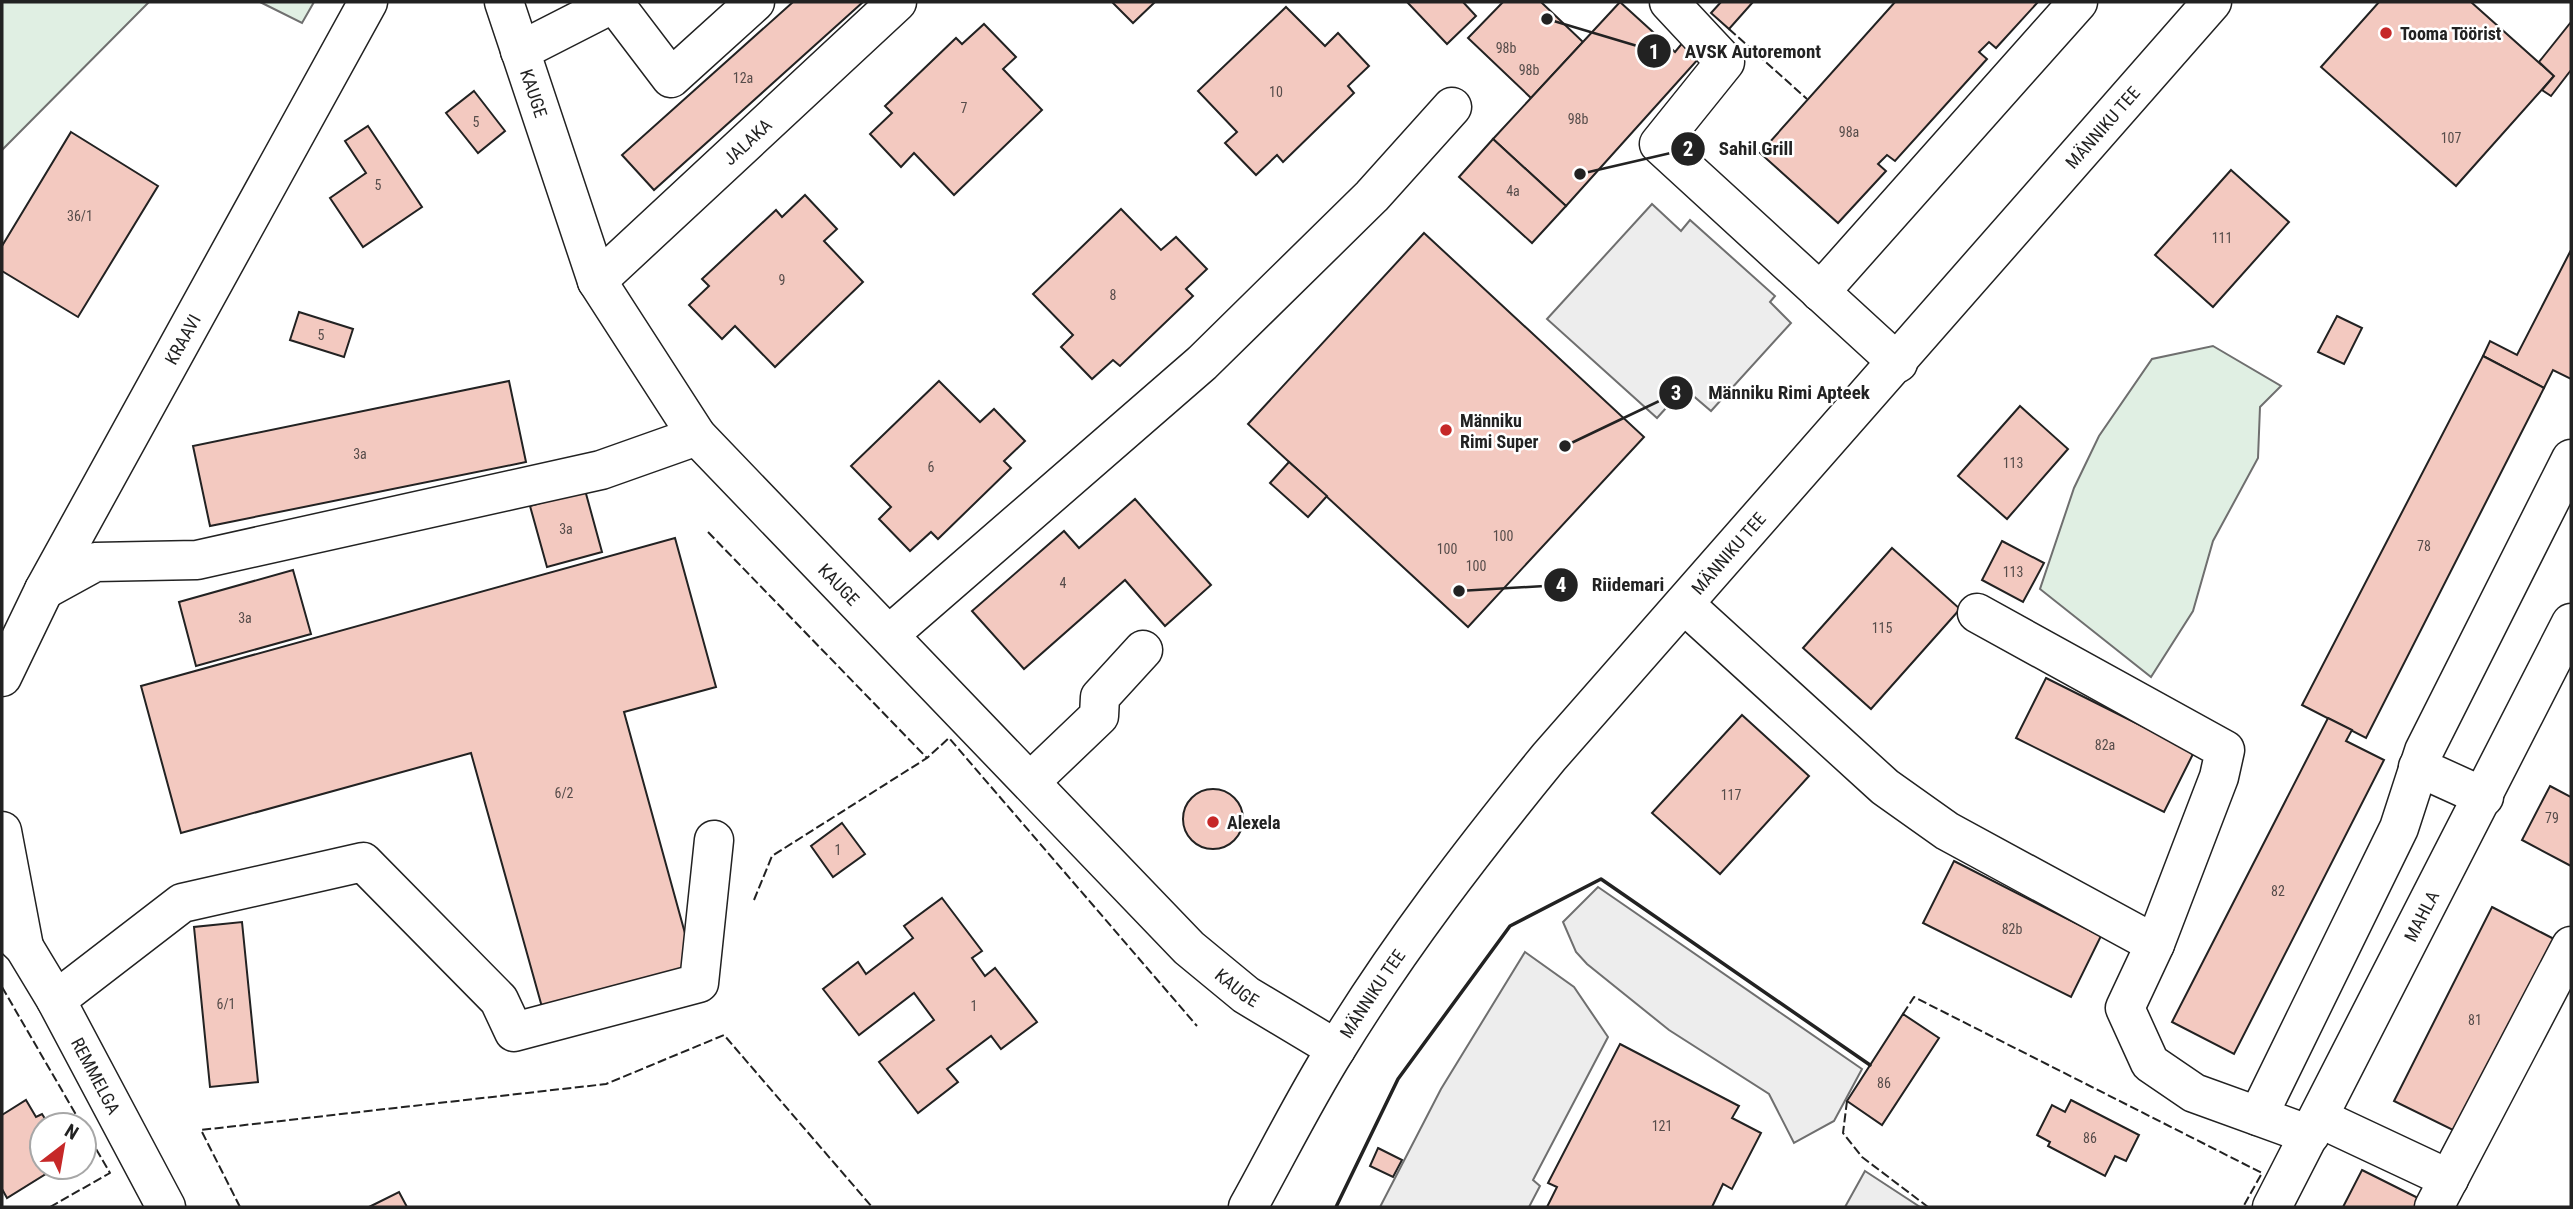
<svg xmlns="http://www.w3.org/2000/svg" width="2573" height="1209" viewBox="0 0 2573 1209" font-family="'Roboto Condensed',sans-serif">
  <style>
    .green { fill: #e0efe3; stroke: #6f6f6f; stroke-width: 2 }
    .parking { fill: #ededed; stroke: #6f6f6f; stroke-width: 2 }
    .building { fill: #f3c9c0; stroke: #222; stroke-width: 2 }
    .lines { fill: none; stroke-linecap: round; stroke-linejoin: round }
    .minor-casing { stroke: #222; stroke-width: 41 }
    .minor { stroke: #fff; stroke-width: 38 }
    .fence { stroke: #222; stroke-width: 2; stroke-dasharray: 9 3.5; stroke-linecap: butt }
    .wall { stroke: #222; stroke-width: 3.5 }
    .poi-dot { fill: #c62828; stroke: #fff; stroke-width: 2.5 }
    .labels { text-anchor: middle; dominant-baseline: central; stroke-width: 5; stroke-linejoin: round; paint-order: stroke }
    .number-label { font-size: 14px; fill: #564c4a }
    .poi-label { font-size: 18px; font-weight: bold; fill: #222; stroke: #fff; text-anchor: start }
    .street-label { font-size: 18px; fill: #222; stroke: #fff }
    .leader { fill: none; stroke: #222; stroke-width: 2.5 }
    .callout-dot { fill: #222; stroke: #fff; stroke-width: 2.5 }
    .mark-label { font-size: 21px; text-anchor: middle; font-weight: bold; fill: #fff }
    .callout-label { font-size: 19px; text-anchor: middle; font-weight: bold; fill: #222; stroke: #fff; stroke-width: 5; stroke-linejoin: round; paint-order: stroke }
  </style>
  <rect width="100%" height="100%" fill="#fff"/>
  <g class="green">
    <polygon points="2,2 149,2 2,150"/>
    <polygon points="260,2 314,2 302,23"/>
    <polygon points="2213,346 2281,386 2260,407 2258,458 2213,541 2193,611 2151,677 2040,589 2074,488 2099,436 2152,359"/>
  </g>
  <g class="parking">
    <polygon points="1652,204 1681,231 1690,220 1775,296 1770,302 1791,323 1711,411 1684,388 1657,418 1547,319"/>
    <polygon points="1598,887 1862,1069 1834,1121 1794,1143 1769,1094 1669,1030 1587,964 1576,952 1563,922"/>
    <polygon points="1525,952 1574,987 1608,1037 1533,1180 1540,1186 1529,1207 1380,1207 1441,1089"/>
    <polygon points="1865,1171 1920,1207 1845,1207"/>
  </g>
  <g class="building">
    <polygon points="793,2 863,2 654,190 622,155"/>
    <polygon points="1112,2 1155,2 1133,23"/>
    <polygon points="1407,2 1463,2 1476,16 1447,44"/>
    <polygon points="1503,2 1541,2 1583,42 1531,98 1468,38"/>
    <polygon points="1620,2 1675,52 1684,41 1700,57 1566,206 1493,139"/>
    <polygon points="1721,2 1753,2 1729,29 1711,13"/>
    <polygon points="1895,2 2038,2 1996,48 1989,42 1979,52 1987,59 1895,161 1887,155 1878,164 1886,171 1838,223 1760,153"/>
    <polygon points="2379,2 2471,2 2554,76 2456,186 2321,67"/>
    <polygon points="1286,7 1325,46 1338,33 1369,66 1348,86 1354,93 1283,162 1277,155 1256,175 1225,143 1237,132 1198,91"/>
    <polygon points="2571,22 2571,70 2551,96 2542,90 2554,76 2539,62"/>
    <polygon points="984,24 1016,57 1003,69 1042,110 954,195 914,153 901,167 870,134 892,113 885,106 956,38 962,44"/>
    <polygon points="474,91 505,131 478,153 446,113"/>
    <polygon points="368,126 422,207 363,247 330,198 366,173 345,141"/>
    <polygon points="71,132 158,186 78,317 2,271 2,246"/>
    <polygon points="1493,139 1566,206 1532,243 1459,177"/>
    <polygon points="2231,170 2289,222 2213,307 2155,255"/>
    <polygon points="805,195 837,229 824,241 863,282 775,367 735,326 722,339 689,305 709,286 702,279 776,210 782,217"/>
    <polygon points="1121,209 1161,250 1176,237 1207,269 1186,289 1193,296 1120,366 1113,360 1092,379 1061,347 1073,335 1033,294"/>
    <polygon points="1424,233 1644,437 1468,627 1248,424"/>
    <polygon points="2571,250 2571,379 2553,370 2544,388 2483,356 2490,341 2517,355"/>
    <polygon points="299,312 353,329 344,357 290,340"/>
    <polygon points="2337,316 2362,328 2344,364 2318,352"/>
    <polygon points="2483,356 2544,388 2366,738 2302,705"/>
    <polygon points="509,381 526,462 210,526 193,446"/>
    <polygon points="939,381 980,422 994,409 1025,441 1004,461 1011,468 938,539 931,532 910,551 879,519 891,507 851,466"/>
    <polygon points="2020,406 2068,449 2007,519 1958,476"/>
    <polygon points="1289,462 1327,496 1308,517 1270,483"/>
    <polygon points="585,490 602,552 547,567 530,506"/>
    <polygon points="1135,499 1211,585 1165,626 1125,580 1024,669 972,611 1064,531 1079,548"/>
    <polygon points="675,538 716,687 624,712 694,966 542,1007 471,753 181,833 141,686"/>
    <polygon points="2002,541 2044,563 2023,602 1982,580"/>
    <polygon points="1892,548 1960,609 1871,709 1803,648"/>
    <polygon points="293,570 311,634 196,666 179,602"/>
    <polygon points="2046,678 2194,752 2164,812 2016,738"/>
    <polygon points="1742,715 1809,776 1720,874 1652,813"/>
    <polygon points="2328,718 2352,730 2346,741 2384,760 2234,1054 2172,1022"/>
    <polygon points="2550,786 2571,797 2571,866 2522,840"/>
    <circle cx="1213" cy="819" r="30"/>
    <polygon points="842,823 865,854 833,877 811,846"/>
    <polygon points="1954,861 2101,936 2071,997 1923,923"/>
    <polygon points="942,898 982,951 972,958 985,976 995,968 1037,1022 1001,1049 991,1036 947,1069 958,1082 918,1113 879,1062 934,1020 914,993 859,1035 823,989 858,962 866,974 913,938 904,926"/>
    <polygon points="2492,907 2556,940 2459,1133 2394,1101"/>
    <polygon points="242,922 258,1082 210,1087 194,927"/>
    <polygon points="1903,1014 1939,1038 1882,1125 1847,1101"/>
    <polygon points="1620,1044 1739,1106 1732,1118 1761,1133 1732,1189 1723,1184 1712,1207 1547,1207 1557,1187 1548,1183"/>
    <polygon points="26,1100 36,1117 42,1114 49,1125 42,1125 42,1167 57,1167 7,1198 2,1189 2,1115"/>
    <polygon points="2071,1100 2139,1135 2126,1161 2115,1156 2105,1176 2048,1146 2050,1142 2037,1135 2052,1105 2065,1112"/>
    <polygon points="1378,1148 1402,1160 1393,1177 1370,1166"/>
    <polygon points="2362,1170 2426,1202 2423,1207 2343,1207"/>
    <polygon points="399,1192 407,1207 369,1207"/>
  </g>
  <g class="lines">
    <g class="minor-casing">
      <g id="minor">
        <path id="s1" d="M504,2L597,281L697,436L1189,948L1246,995L1336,1049"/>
        <polyline points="1669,2 1725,62 1659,144 1898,363"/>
        <polyline points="520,51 614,3 671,78 755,2"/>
        <path id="s2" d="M597,281L897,2"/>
        <polyline points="1820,292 2078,2"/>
        <polyline points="44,590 95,562 197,560 601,470 697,436"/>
        <polyline points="1684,604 1885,787 1947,831 2155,944 2125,1008 2150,1063 2194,1093 2310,1135"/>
        <polyline points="1977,613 2225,750 2219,777 2155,944"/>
        <polyline points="890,634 1202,363 1372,196 1452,107"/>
        <path id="s3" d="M2,677L44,590L368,2"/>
        <polyline points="2418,767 2484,797"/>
        <polyline points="1031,781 1099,716 1100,697 1143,650"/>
        <polyline points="2,831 24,947"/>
        <path id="s4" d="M2,926L24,947L56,1000L166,1207"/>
        <polyline points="56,1000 182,903 363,862 499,1000 514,1032 699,983 714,840"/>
        <polyline points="2258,1116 2399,828 2424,751 2571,459"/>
        <polyline points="2319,1118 2449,1179"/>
        <path id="s5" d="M1248,1207C1277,1155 1304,1100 1336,1049C1399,946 1473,850 1549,757L2212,2"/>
        <path id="s6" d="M2272,1207L2571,623"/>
        <polyline points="2434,1207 2571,946"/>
      </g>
    </g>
    <use href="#minor" class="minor"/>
    <g class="fence">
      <polyline points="1729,29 1807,99"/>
      <polyline points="708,532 927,758"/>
      <polyline points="754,900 772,856 927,758 949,738 1197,1026"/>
      <polyline points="2,987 82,1125"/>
      <polyline points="1903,1014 1914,997 2262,1173 2243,1207"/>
      <polyline points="1847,1101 1843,1133 1862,1157 1928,1207"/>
      <polyline points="50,1207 110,1173 84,1128"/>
      <polyline points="240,1207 201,1130 606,1084 724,1035 872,1207"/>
    </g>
    <polyline class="wall" points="1336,1207 1398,1079 1510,926 1601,879 1870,1065"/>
  </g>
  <g class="poi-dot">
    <circle cx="2386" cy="33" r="7"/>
    <circle cx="1446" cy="430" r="7"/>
    <circle cx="1213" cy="822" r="7"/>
  </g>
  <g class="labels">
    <g class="number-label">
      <text x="1506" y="48">98b</text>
      <text x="1529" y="70">98b</text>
      <text x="743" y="78">12a</text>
      <text x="1276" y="92">10</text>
      <text x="964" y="108">7</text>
      <text x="1578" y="119">98b</text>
      <text x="476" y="122">5</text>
      <text x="1849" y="132">98a</text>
      <text x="2451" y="138">107</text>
      <text x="378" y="185">5</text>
      <text x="1513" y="191">4a</text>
      <text x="80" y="216">36/1</text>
      <text x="2222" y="238">111</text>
      <text x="782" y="280">9</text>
      <text x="1113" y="295">8</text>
      <text x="321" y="335">5</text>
      <text x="360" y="454">3a</text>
      <text x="2013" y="463">113</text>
      <text x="931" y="467">6</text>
      <text x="566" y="529">3a</text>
      <text x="1503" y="536">100</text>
      <text x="2424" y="546">78</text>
      <text x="1447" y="549">100</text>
      <text x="1476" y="566">100</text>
      <text x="2013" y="572">113</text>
      <text x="1063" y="583">4</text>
      <text x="245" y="618">3a</text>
      <text x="1882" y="628">115</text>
      <text x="2105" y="745">82a</text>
      <text x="564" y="793">6/2</text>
      <text x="1731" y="795">117</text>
      <text x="2552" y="818">79</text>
      <text x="838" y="850">1</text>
      <text x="2278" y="891">82</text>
      <text x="2012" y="929">82b</text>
      <text x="226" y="1004">6/1</text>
      <text x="974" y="1006">1</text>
      <text x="2475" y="1020">81</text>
      <text x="1884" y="1083">86</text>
      <text x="1662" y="1126">121</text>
      <text x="2090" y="1138">86</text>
    </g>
    <g class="poi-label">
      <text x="2400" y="33">Tooma Töörist</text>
      <text x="1460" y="420">Männiku<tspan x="1460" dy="21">Rimi Super</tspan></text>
      <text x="1227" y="822">Alexela</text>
    </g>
    <g class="street-label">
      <text stroke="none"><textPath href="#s1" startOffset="96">KAUGE</textPath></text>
      <text stroke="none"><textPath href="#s5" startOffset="1381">MÄNNIKU TEE</textPath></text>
      <text stroke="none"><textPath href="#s2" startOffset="205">JALAKA</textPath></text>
      <text stroke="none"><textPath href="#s3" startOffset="383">KRAAVI</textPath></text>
      <text stroke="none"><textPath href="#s5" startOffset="814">MÄNNIKU TEE</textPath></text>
      <text stroke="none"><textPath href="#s1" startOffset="684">KAUGE</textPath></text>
      <text stroke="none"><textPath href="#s6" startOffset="327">MAHLA</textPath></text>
      <text stroke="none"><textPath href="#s1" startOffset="1251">KAUGE</textPath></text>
      <text stroke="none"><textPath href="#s5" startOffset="247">MÄNNIKU TEE</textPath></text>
      <text stroke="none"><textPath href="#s4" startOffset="178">REMMELGA</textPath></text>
    </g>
  </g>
  <path class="leader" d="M1547 19L1654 51M1580 174L1688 149M1565 446L1676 393M1459 591L1561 585"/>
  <g class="callout-dot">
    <circle cx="1547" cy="19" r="7"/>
    <circle cx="1580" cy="174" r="7"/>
    <circle cx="1565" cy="446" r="7"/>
    <circle cx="1459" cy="591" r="7"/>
    <circle cx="1654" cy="51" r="18"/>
    <circle cx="1688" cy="149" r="18"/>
    <circle cx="1676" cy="393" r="18"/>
    <circle cx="1561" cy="585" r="18"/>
  </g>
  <g class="mark-label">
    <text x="1654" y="59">1</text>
    <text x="1688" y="156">2</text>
    <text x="1676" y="400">3</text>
    <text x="1561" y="592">4</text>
  </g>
  <g class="callout-label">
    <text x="1753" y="58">AVSK Autoremont</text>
    <text x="1756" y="155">Sahil Grill</text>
    <text x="1789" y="399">Männiku Rimi Apteek</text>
    <text x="1628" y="591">Riidemari</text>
  </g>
  <rect width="2573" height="1209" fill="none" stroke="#222222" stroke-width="7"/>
  <g transform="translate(63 1146) rotate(31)"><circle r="33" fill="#ffffff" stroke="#a7a7a7" stroke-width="2"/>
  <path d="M0-5L12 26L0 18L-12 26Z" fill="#c62828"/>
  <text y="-10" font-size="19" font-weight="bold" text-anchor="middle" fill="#222222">N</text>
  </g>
</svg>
